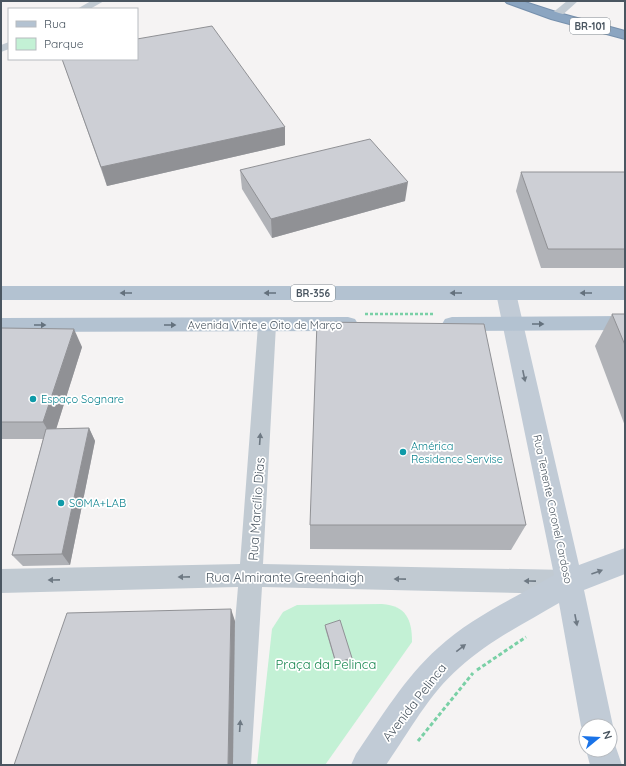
<svg xmlns="http://www.w3.org/2000/svg" width="626" height="766" viewBox="0 0 626 766" font-family="Quicksand,sans-serif">
  <style>
    .green { fill: #c3f1d5 }
    .lines { fill: none; stroke-linecap: round; stroke-linejoin: round }
    .highway-casing { stroke: #7690ad; stroke-width: 2 }
    .path-far1 { stroke: #7ad0a6; stroke-width: 2.5; stroke-dasharray: 3 2; stroke-linecap: butt }
    .path { stroke: #7ad0a6; stroke-width: 3; stroke-dasharray: 4 2.5; stroke-linecap: butt }
    .street { fill: #c1cad2; fill-rule: evenodd }
    .secondary { fill: #c1cbd6; fill-rule: evenodd }
    .primary { fill: #b3c2d1; fill-rule: evenodd }
    .highway { fill: #8ba5c1; fill-rule: evenodd }
    .wall { fill: #b0b2b7 }
    .shaded-wall { fill: #909195 }
    .building { fill: #cdcfd5; stroke: #909195 }
    .oneway { fill: #64717d }
    .oneway2 { fill: #6e7984 }
    .oneway3 { fill: #6e7983 }
    .culture-dot { fill: #0f9aa8; stroke: #fff; stroke-width: 1.5 }
    .labels { text-anchor: middle; dominant-baseline: central; stroke-width: 3.5; stroke-linejoin: round; paint-order: stroke }
    .shield { fill: #fff; stroke: #808990; stroke-width: 1 }
    .shield-label { font-size: 10px; font-weight: bold; fill: #4a5661 }
    .street-label { font-size: 11px; fill: #4a5661; stroke: #fff }
    .culture-label { font-size: 11px; fill: #0d838f; stroke: #fff; text-anchor: start }
    .near-street-label { font-size: 13px; fill: #4a5661; stroke: #fff }
    .near-park-label { font-size: 13px; fill: #17864f; stroke: #fff }
  </style>
  <rect width="100%" height="100%" fill="#f5f3f3"/>
  <path class="green" d="M382,604C406,606 412,619 412,642L325,765H257L272,629L283,612L297,605Z"/>
  <g class="lines">
    <g class="highway-casing">
      <polygon id="highway" points="505,1 522,1 559,13 625,31 625,39 551,19 507,3"/>
    </g>
    <polyline class="path-far1" points="365,314 434,314"/>
    <g class="path">
      <polyline points="477,670 526,637"/>
      <polyline points="418,741 473,673"/>
    </g>
    <g class="street">
      <polygon points="91,1 104,1 90,9 77,9"/>
      <polygon points="567,1 578,1 559,18 551,18 550,16 551,14"/>
      <polygon points="9,42 9,49 1,52 1,45"/>
      <polygon points="267,319 273,320 276,325 263,564 567,570 575,574 579,582 575,590 567,594 262,587 251,765 223,765 238,587 1,593 1,569 240,564 258,325 261,320"/>
    </g>
    <g class="secondary">
      <path d="M506,286L513,288L516,293L579,565L625,548V574L584,590L613,726L610,732V726H586V737L581,726L559,603C525,623 489,641 459,668C429,694 409,732 386,765H351L356,754C381,718 405,677 438,648C471,617 515,598 554,575L496,293L499,288Z"/>
      <polygon points="610,737 613,739 622,765 590,765 586,750 610,750"/>
    </g>
    <g class="primary">
      <rect x="1" y="286" width="624" height="14"/>
      <polygon points="625,316 625,330 452,331 445,329 442,324 445,319 452,317"/>
      <polygon points="348,317 355,319 358,324 355,329 348,331 1,332 1,318"/>
    </g>
    <use href="#highway" class="highway"/>
  </g>
  <g class="wall">
    <polygon points="62,59 137,59 285,127 285,145 107,186"/>
    <polygon points="240,170 405,201 272,238 242,189"/>
    <polygon points="521,172 625,172 625,268 541,268 516,191"/>
    <polygon points="612,314 625,314 625,426 595,346"/>
    <polygon points="1,328 82,347 56,429 89,428 95,441 70,565 23,566 12,555 43,439 1,439"/>
    <polygon points="310,525 526,525 511,550 310,549"/>
    <polygon points="325,625 351,661 336,665 325,628"/>
  </g>
  <g class="shaded-wall">
    <polygon points="285,127 285,145 107,186 101,167"/>
    <polygon points="408,182 405,201 272,238 271,219"/>
    <polygon points="74,329 82,347 53,439 43,422"/>
    <polygon points="89,428 95,441 70,565 62,554"/>
    <polygon points="231,609 235,621 233,765 228,765"/>
    <polygon points="352,658 351,661 336,665 336,663"/>
  </g>
  <g class="building">
    <polygon points="212,26 285,127 101,167 62,59 137,59 137,39"/>
    <polygon points="370,139 408,182 271,219 240,170"/>
    <polygon points="521,172 625,172 625,249 548,249"/>
    <polygon points="612,314 625,314 625,345"/>
    <polygon points="317,322 484,324 526,525 310,525"/>
    <polygon points="1,328 74,329 43,422 1,422"/>
    <polygon points="89,428 62,554 12,555 46,429"/>
    <polygon points="231,609 228,765 14,765 67,613"/>
    <polygon points="340,620 352,658 336,663 325,625"/>
  </g>
  <defs><path id="oneway-solid" d="M-6-.8H1V-3.2L6.5 0L1 3.2V.8H-6Z"/></defs>
  <g class="oneway">
    <use href="#oneway-solid" transform="translate(126 293) rotate(-180)"/>
    <use href="#oneway-solid" transform="translate(270 293) rotate(-180)"/>
    <use href="#oneway-solid" transform="translate(456 293) rotate(-180)"/>
    <use href="#oneway-solid" transform="translate(586 293) rotate(180)"/>
    <use href="#oneway-solid" transform="translate(538 324)"/>
    <use href="#oneway-solid" transform="translate(40 325)"/>
    <use href="#oneway-solid" transform="translate(170 325)"/>
  </g>
  <g class="oneway2">
    <use href="#oneway-solid" transform="translate(524 376) rotate(78)"/>
    <use href="#oneway-solid" transform="translate(597 572) rotate(-20)"/>
    <use href="#oneway-solid" transform="translate(576 620) rotate(79)"/>
    <use href="#oneway-solid" transform="translate(461 648) rotate(-38)"/>
  </g>
  <g class="oneway3">
    <use href="#oneway-solid" transform="translate(260 439) rotate(-86)"/>
    <use href="#oneway-solid" transform="translate(184 577) rotate(179)"/>
    <use href="#oneway-solid" transform="translate(400 579) rotate(-179)"/>
    <use href="#oneway-solid" transform="translate(54 580) rotate(179)"/>
    <use href="#oneway-solid" transform="translate(530 581) rotate(-179)"/>
    <use href="#oneway-solid" transform="translate(240 726) rotate(-86)"/>
  </g>
  <g class="culture-dot">
    <circle cx="33" cy="399" r="4"/>
    <circle cx="403" cy="452" r="4"/>
    <circle cx="61" cy="503" r="4"/>
  </g>
  <g class="labels">
    <g class="shield">
      <rect x="570" y="18" width="40" height="16" rx="3"/>
      <rect x="291" y="285" width="44" height="16" rx="3"/>
    </g>
    <g class="shield-label">
      <text x="590" y="26">BR-101</text>
      <text x="313" y="293">BR-356</text>
    </g>
    <g class="street-label">
      <text x="265" y="325">Avenida Vinte e Oito de Março</text>
      <text transform="translate(553 509) rotate(78)">Rua Tenente Coronel Cardoso</text>
    </g>
    <g class="culture-label">
      <text x="41" y="399">Espaço Sognare</text>
      <text x="411" y="446">América<tspan x="411" dy="13">Residence Servise</tspan></text>
      <text x="69" y="503">SOMA+LAB</text>
    </g>
    <g class="near-street-label">
      <text transform="translate(256 509) rotate(-86)">Rua Marcílio Dias</text>
      <text x="285" y="577">Rua Almirante Greenhaigh</text>
      <text transform="translate(414 702) rotate(-52)">Avenida Pelinca</text>
    </g>
    <g class="near-park-label">
      <text x="326" y="664">Praça da Pelinca</text>
    </g>
  </g>
  <rect width="626" height="766" fill="none" stroke="#4a5661" stroke-width="4"/>
  <rect x="8" y="8" width="130" height="52" fill="#ffffff" stroke="#b7bbc0"/>
  <rect x="16" y="21" width="20" height="6" fill="#b3c2d1" stroke="#b7bbc0"/>
  <text x="44" y="28" font-size="12" fill="#4a5661">Rua</text>
  <rect x="16" y="38" width="20" height="12" fill="#c3f1d5" stroke="#b7bbc0"/>
  <text x="44" y="48" font-size="12" fill="#4a5661">Parque</text>
  <g transform="translate(598 738) rotate(72)"><circle r="19" fill="#ffffff" stroke="#b7bbc0"/>
  <path d="M0-3L7 15L0 10L-7 15Z" fill="#1a73e8"/>
  <text y="-6" font-size="11" font-weight="bold" text-anchor="middle" fill="#4a5661">N</text>
  </g>
</svg>
